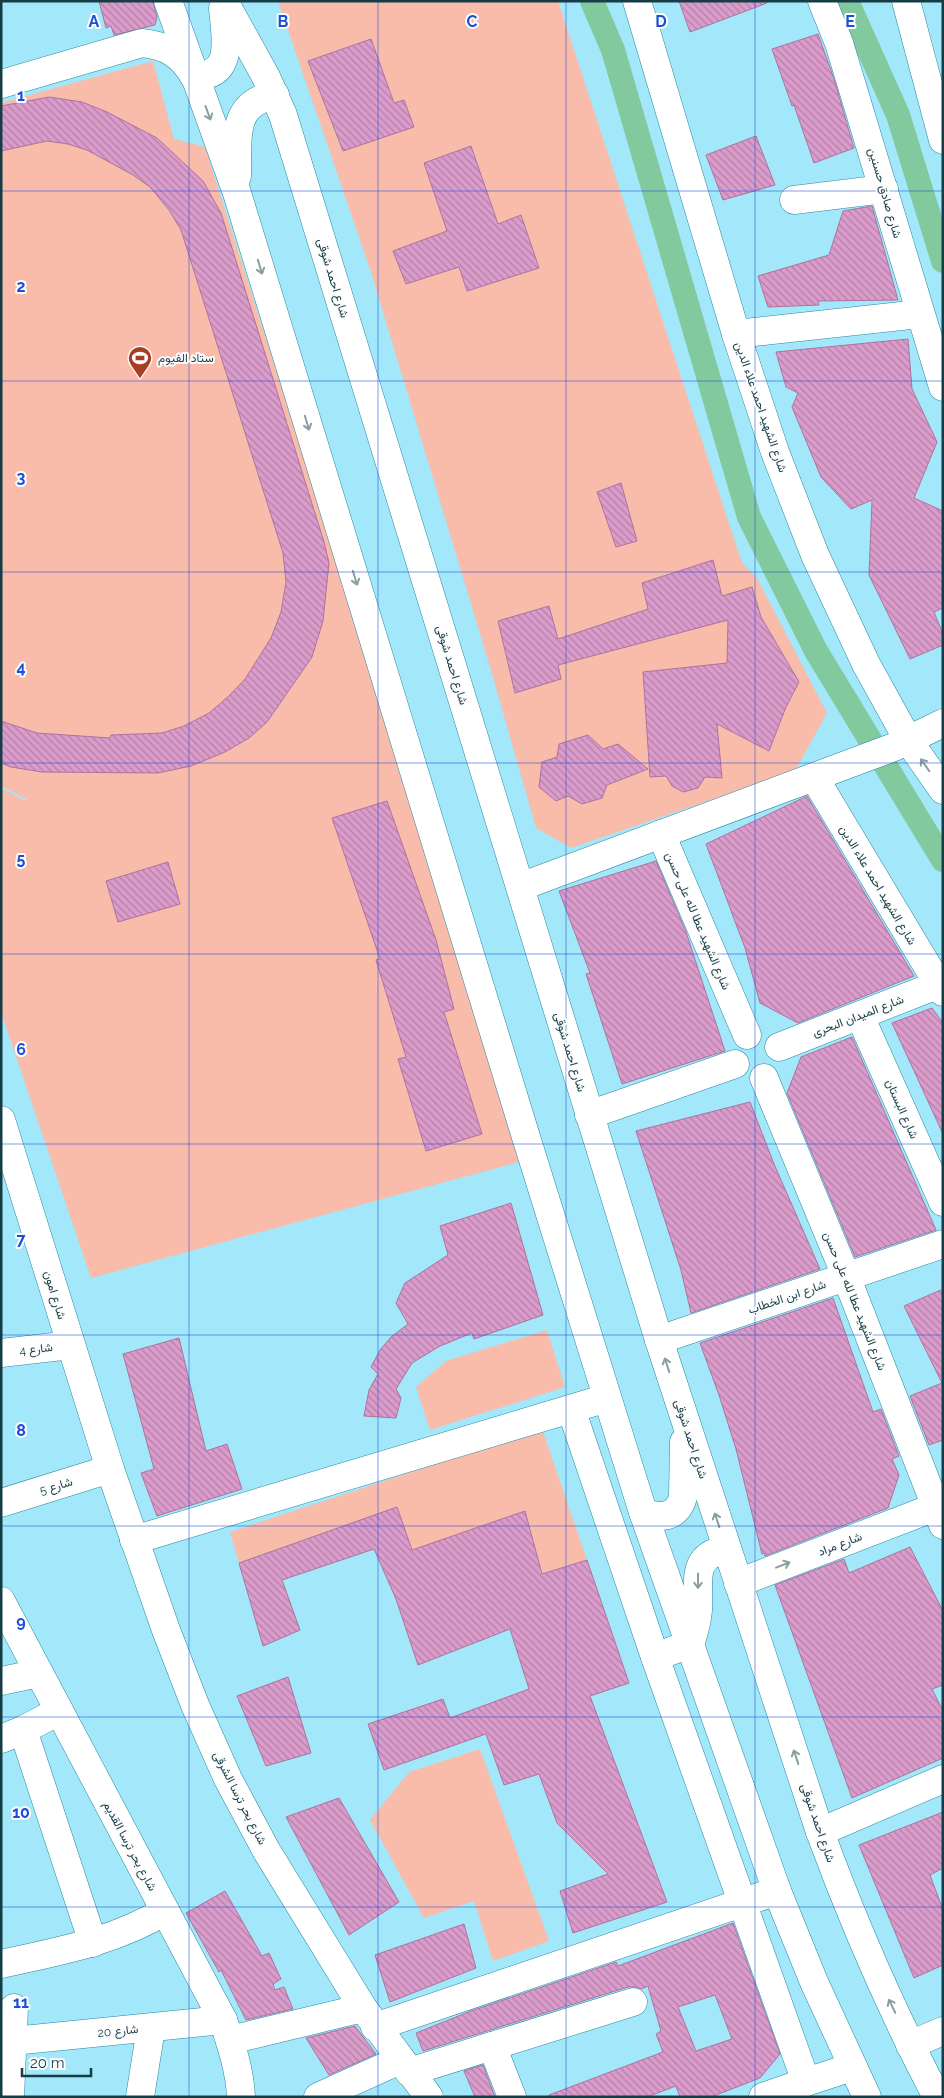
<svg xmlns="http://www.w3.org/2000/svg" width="944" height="2098" viewBox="0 0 944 2098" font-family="Raleway,Vazirmatn,sans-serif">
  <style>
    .green { fill: #f9bbaa }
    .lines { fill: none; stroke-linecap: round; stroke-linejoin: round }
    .canal { stroke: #82c99d; stroke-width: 24 }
    .building { fill: url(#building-back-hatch); stroke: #ac739e; fill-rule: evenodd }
    .minor-casing { stroke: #28899f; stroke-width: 29 }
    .major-casing { stroke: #28899f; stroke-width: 29 }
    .minor { stroke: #fff; stroke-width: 28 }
    .major { stroke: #fff; stroke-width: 28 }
    .oneway { stroke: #8a9ea2 }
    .grid { fill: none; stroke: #1d4ed8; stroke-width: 1; stroke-opacity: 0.55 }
    .labels { text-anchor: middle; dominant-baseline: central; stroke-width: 4; stroke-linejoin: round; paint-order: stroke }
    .street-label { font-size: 12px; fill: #163d46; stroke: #fcfcfc }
    .poi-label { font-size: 12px; fill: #163d46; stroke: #fcfcfc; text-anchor: start }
    .grid-label { font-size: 16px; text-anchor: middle; font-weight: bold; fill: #1d4ed8; stroke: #fcfcfc; stroke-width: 4; stroke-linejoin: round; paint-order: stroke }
  </style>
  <defs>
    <pattern id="building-back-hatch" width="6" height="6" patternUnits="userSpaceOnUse" patternTransform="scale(1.25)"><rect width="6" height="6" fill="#db9ccb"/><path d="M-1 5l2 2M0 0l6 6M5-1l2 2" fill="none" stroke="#b180a7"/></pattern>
  </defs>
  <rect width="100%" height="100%" fill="#a2e8fa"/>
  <g class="green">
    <polygon points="278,1 558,1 742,563 757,578 827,713 795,771 571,848 536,828 490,667 370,269"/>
    <polygon points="153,61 174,139 205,147 353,612 519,1162 91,1278 1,1012 1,788 24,800 28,800 1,786 1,103"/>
    <polygon points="547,1330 565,1387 430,1430 416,1387 446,1361"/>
    <polygon points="542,1429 587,1560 542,1574 525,1511 412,1550 397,1507 239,1563 230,1532"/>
    <polygon points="480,1749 549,1941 493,1961 474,1901 424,1918 370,1820 409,1772"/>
  </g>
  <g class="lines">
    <g class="canal">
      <polyline points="592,1 613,50 749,517 816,651 943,860"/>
      <polyline points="847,1 898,115 943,261"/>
    </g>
  </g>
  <g class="building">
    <polygon points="99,1 153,1 157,17 155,25 114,35 111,26 106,28"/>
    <polygon points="679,1 767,1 767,3 690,32"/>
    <polygon points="818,34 834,79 854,148 814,163 794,105 792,106 772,49"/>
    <polygon points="371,39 394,103 404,100 414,127 343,151 308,61"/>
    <polygon points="49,97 82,102 107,112 157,138 203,181 221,213 324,542 329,563 323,621 312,657 267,722 249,738 225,752 191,766 158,773 42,772 11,767 1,763 1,721 37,733 110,738 111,735 162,733 184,726 209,713 229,696 245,679 271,638 281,612 286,582 283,553 181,230 169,210 150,187 133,175 87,150 68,144 47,141 1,151 1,106"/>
    <polygon points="756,136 775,185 723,200 706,155"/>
    <polygon points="471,146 498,224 521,215 539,268 467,291 459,267 406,284 393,251 447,231 424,163"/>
    <polygon points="872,206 898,300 818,301 819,305 768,307 758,276 829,255 843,211"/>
    <polygon points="908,339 912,389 937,442 914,498 943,511 943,608 934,612 943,634 943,645 910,659 869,575 872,500 851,509 821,477 792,407 798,393 786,387 776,352"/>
    <polygon points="621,483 637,541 616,547 597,492"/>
    <polygon points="713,560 722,596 752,587 761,617 799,682 786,707 769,751 717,724 722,778 705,777 698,788 683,792 672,786 666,776 650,777 643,672 727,663 728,620 558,665 561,679 515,693 498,621 549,606 558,639 648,609 642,583"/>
    <polygon points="588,735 603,749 618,744 648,769 607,785 602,798 582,804 568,796 556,801 539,787 542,762 557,757 559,744"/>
    <polygon points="807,796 914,976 798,1023 760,1003 745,948 706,844"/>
    <polygon points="387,801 436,940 454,1009 444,1012 482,1134 426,1151 398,1059 406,1057 376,960 380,959 332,818"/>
    <polygon points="656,861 686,932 725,1051 622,1084 586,974 590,973 559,891"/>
    <polygon points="168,862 180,904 118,922 106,881"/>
    <polygon points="932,1008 943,1023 943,1134 892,1023"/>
    <polygon points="852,1037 936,1230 855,1257 787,1093 801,1057"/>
    <polygon points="750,1102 774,1164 820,1269 691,1313 681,1270 636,1131"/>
    <polygon points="511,1203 543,1315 474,1339 472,1333 440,1346 412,1363 396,1389 401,1398 396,1418 364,1416 369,1390 378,1374 371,1367 380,1350 391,1337 408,1324 396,1303 405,1283 448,1255 440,1226"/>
    <polygon points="943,1289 943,1440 929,1445 910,1396 942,1383 904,1306"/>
    <polygon points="833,1298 873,1412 881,1409 899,1456 892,1459 899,1475 888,1508 765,1556 764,1553 762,1554 736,1449 719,1395 700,1343"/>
    <polygon points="179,1338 206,1451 227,1444 242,1489 157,1516 141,1473 154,1469 123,1354"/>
    <polygon points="397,1507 412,1550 525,1511 542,1574 587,1560 629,1683 590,1696 667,1902 573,1933 560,1891 608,1874 557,1823 539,1774 504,1785 486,1734 384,1770 368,1724 443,1699 450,1718 529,1689 510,1629 418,1665 396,1599 374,1549 282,1580 300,1630 263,1646 239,1563"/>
    <polygon points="910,1547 943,1611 943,1685 932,1689 943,1711 943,1758 852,1798 775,1585 844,1559 849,1573"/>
    <polygon points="288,1677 311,1753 266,1766 237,1696"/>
    <polygon points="339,1798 399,1902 349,1935 286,1817"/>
    <polygon points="943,1812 943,1868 930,1875 943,1910 943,1965 914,1978 859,1845"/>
    <polygon points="225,1891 262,1956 269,1953 281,1979 273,1984 275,1990 284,1987 293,2009 246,2020 221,1970 219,1972 186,1913"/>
    <path d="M733,1923L780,2054L760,2078L711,2097H680L676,2086L647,2097H549V2095L663,2052L656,2034L661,2031L648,1986L641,1989L636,1987H628L423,2051L416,2033L471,2011L616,1962L618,1966ZM715,1995L732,2039L696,2051L678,2007Z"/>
    <polygon points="464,1924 476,1968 390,2002 375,1955"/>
    <polygon points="355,2026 376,2054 329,2075 306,2038"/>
    <polygon points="483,2065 495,2097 475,2097 464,2071"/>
  </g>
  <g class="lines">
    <g class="minor-casing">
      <g id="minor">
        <polyline points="637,1 736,334 775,452 815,555 866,664 908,740 943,790"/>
        <polyline points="822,1 839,43 943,387"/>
        <polyline points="906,1 943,140"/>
        <path d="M1,84L142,43C166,45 182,55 194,76"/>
        <polyline points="794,200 884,189"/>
        <polyline points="736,334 920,314"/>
        <polyline points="814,777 943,992"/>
        <polyline points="661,834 747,1035"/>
        <polyline points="520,887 894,747 943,723"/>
        <polyline points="860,1016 943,1202"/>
        <polyline points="779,1047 937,985"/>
        <polyline points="764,1078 846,1276 943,1525"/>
        <polyline points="589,1115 735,1064"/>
        <polyline points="1,1120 110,1469 166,1630 195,1705 228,1779 266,1850 363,2008 429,2097"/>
        <polyline points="659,1340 943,1244"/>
        <polyline points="1,1353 71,1345"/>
        <polyline points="571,1409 655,1657 806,2082 763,2097"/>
        <polyline points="1,1503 110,1469"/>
        <polyline points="134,1540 607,1398"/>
        <polyline points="738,1583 943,1504"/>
        <path d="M1,1601L223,2020C231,2044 240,2071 241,2097"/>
        <polyline points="1,1681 39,1673"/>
        <polyline points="23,1730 93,1943"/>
        <polyline points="1,1739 23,1730 59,1711"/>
        <polyline points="820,1832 943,1779"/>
        <path d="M1,1964C59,1951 113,1942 165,1911"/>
        <polyline points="375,2027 777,1891"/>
        <polyline points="230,2040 363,2008"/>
        <polyline points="13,2041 223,2020"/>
        <polyline points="910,2045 943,2031"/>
        <polyline points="492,2046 512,2097"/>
        <polyline points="409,2072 633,2002"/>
        <polyline points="10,2097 14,2008"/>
        <polyline points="140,2097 151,2028"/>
        <polyline points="318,2097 400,2060"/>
      </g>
    </g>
    <g class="major-casing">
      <g id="major">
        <polyline points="168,1 237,193 526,1137 643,1512 777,1891 814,1982 867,2097"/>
        <path d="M224,1L266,77L283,115L659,1340L820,1832C854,1924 891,2010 937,2097"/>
        <path d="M194,76C236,76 225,36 223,8"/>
        <path d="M237,176C238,140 230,103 275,95"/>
        <path d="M643,1512C661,1519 677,1518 683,1497L684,1442"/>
        <path d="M655,1657L690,1644C694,1633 697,1622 698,1610C700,1582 689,1556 727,1549"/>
        <polyline points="806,2082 852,2067"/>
      </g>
    </g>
    <use href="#minor" class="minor"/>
    <use href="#major" class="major"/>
  </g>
  <defs><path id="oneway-shaft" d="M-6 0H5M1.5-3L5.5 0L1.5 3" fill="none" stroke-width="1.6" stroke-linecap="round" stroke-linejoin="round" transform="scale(1.25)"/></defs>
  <g class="oneway">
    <use href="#oneway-shaft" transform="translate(208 113) rotate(70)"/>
    <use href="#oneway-shaft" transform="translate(260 267) rotate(73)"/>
    <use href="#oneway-shaft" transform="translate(307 423) rotate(73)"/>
    <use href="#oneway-shaft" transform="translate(355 578) rotate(73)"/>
    <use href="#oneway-shaft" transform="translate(925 765) rotate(-125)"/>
    <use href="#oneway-shaft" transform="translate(667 1365) rotate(-108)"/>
    <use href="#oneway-shaft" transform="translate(717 1520) rotate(-108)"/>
    <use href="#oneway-shaft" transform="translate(783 1565) rotate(-21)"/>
    <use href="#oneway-shaft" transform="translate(698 1581) rotate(90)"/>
    <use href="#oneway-shaft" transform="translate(796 1757) rotate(-108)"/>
    <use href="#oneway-shaft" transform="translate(892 2006) rotate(-116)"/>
  </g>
  <path class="grid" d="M189,1V2097M378,1V2097M566,1V2097M755,1V2097M1,191H943M1,381H943M1,572H943M1,763H943M1,954H943M1,1144H943M1,1335H943M1,1526H943M1,1717H943M1,1907H943"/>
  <defs>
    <g id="stadium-pin" transform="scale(1.25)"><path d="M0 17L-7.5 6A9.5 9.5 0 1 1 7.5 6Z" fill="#a83f22" stroke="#fcfcfc"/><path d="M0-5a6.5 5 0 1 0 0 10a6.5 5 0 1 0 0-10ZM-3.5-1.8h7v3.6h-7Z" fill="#fff"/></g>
  </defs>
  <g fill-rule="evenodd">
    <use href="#stadium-pin" x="140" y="358"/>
  </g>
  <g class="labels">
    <g class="street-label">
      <text transform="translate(885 193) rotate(74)">شارع صادق حسنين</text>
      <text transform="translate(333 278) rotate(73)">شارع احمد شوقى</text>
      <text transform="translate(761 407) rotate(71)">شارع الشهيد احمد علاء الدين</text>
      <text transform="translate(452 665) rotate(73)">شارع احمد شوقى</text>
      <text transform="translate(878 885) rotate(59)">شارع الشهيد احمد علاء الدين</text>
      <text transform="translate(698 921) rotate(67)">شارع الشهيد عطا لله على حسن</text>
      <text transform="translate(858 1016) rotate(-21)">شارع الميدان البحرى</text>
      <text transform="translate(570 1052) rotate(73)">شارع احمد شوقى</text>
      <text transform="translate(902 1109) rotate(66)">شارع البستان</text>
      <text transform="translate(55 1295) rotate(73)">شارع امون</text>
      <text transform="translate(787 1297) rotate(-19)">شارع ابن الخطاب</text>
      <text transform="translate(855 1301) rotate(68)">شارع الشهيد عطا لله على حسن</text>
      <text transform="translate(36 1349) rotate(-7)">شارع 4</text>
      <text transform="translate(691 1439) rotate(72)">شارع احمد شوقى</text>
      <text transform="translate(56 1486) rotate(-17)">شارع 5</text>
      <text transform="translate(840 1544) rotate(-21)">شارع مراد</text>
      <text transform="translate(240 1798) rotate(63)">شارع بحر ترسا الشرقى</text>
      <text transform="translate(818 1823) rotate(71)">شارع احمد شوقى</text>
      <text transform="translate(130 1846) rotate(62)">شارع بحر ترسا القديم</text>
      <text transform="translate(118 2031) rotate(-6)">شارع 20</text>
    </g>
    <g class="poi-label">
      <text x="158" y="358">ستاد الفيوم</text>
    </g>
  </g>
  <g class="grid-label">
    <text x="94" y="27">A</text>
    <text x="283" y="27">B</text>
    <text x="472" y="27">C</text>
    <text x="661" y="27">D</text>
    <text x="850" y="27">E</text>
    <text x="21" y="101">1</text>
    <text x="21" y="292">2</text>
    <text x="21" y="483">3</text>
    <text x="21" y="673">4</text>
    <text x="21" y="864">5</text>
    <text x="21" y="1055">6</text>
    <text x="21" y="1245">7</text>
    <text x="21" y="1436">8</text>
    <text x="21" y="1627">9</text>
    <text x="21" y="1818">10</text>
    <text x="21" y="2008">11</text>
  </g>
  <rect width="944" height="2098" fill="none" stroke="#163d46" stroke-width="5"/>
  <path d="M22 2068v8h69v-8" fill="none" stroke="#163d46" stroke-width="2.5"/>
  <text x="30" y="2068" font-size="15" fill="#163d46" stroke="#fcfcfc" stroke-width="4" paint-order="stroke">20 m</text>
</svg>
